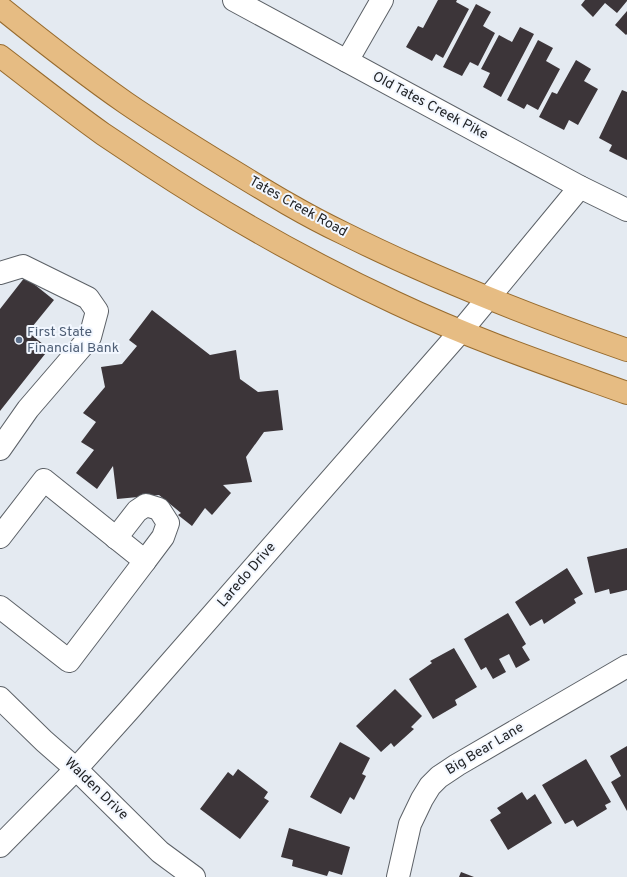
<svg xmlns="http://www.w3.org/2000/svg" width="627" height="877" viewBox="0 0 627 877" font-family="Overpass,sans-serif">
  <style>
    .building { fill: #3c3539 }
    .lines { fill: none; stroke-linecap: round; stroke-linejoin: round }
    .minor-casing { stroke: #5c6167; stroke-width: 24 }
    .major-casing { stroke: #976b2e; stroke-width: 24 }
    .minor { stroke: #fff; stroke-width: 22 }
    .major { stroke: #e6bc83; stroke-width: 22 }
    .service-dot { fill: #5c6f8a; stroke: #f2f7ff; stroke-width: 1.5 }
    .labels { text-anchor: middle; dominant-baseline: central; stroke-width: 4; stroke-linejoin: round; paint-order: stroke }
    .street-label { font-size: 14px; fill: #232528; stroke: #f2f7ff }
    .service-label { font-size: 14px; fill: #4e5e75; stroke: #f2f7ff; text-anchor: start }
  </style>
  <rect width="100%" height="100%" fill="#e4eaf1"/>
  <g class="building">
    <polygon points="438,0 457,0 456,2 469,9 443,58 436,54 432,61 406,47 418,26 423,28"/>
    <polygon points="585,0 627,0 627,1 617,13 605,3 593,17 581,5"/>
    <polygon points="476,4 491,12 483,26 495,33 478,66 470,62 462,76 443,67"/>
    <polygon points="627,11 627,34 626,35 615,25"/>
    <polygon points="520,27 534,34 501,97 483,87 490,73 481,69 499,35 512,42"/>
    <polygon points="538,40 553,48 546,61 560,69 538,110 527,104 524,109 507,100"/>
    <polygon points="576,60 591,69 584,81 598,89 578,125 569,120 564,130 539,117 552,92 557,94"/>
    <polygon points="622,90 627,92 627,160 609,151 612,145 599,138"/>
    <polygon points="25,277 54,300 28,332 49,349 0,411 0,309"/>
    <polygon points="152,310 210,355 236,350 240,379 258,392 278,390 283,430 264,432 246,457 252,482 223,485 231,493 212,515 205,508 192,526 178,515 181,513 159,495 117,499 113,466 97,489 76,473 94,450 81,442 96,422 83,413 105,387 101,367 122,364 137,346 129,340"/>
    <polygon points="627,548 627,590 610,594 609,589 595,593 587,557"/>
    <polygon points="567,568 583,594 574,599 576,603 544,624 542,619 530,626 515,602"/>
    <polygon points="508,613 526,644 522,647 530,660 516,668 509,654 499,659 506,672 493,679 486,667 481,670 464,639"/>
    <polygon points="454,648 477,687 455,700 457,705 433,719 409,679 432,663 430,661"/>
    <polygon points="395,689 422,716 411,727 414,729 394,747 391,743 381,752 356,726"/>
    <polygon points="340,742 370,758 362,774 366,776 354,800 350,797 341,814 310,797"/>
    <polygon points="627,746 627,811 611,782 621,776 610,756"/>
    <polygon points="586,759 611,802 605,805 607,809 577,827 573,820 565,824 542,785"/>
    <polygon points="238,769 268,792 264,798 269,801 240,839 200,809 228,772 233,776"/>
    <polygon points="522,792 527,800 535,794 552,823 508,850 490,820 501,813 497,808"/>
    <polygon points="289,828 350,847 342,875 329,871 327,876 292,866 293,860 281,857"/>
    <polygon points="461,872 474,877 459,877"/>
  </g>
  <g class="lines">
    <g class="minor-casing">
      <g id="minor">
        <polyline points="234,0 580,187 627,210"/>
        <polyline points="347,61 382,0"/>
        <polyline points="0,273 23,266 88,298 97,311 90,337 28,409 0,449"/>
        <polyline points="0,537 44,480 145,561 69,661 0,607"/>
        <polyline points="116,538 137,511 146,505 159,509 168,523 163,537 145,561"/>
        <polyline points="0,698 44,741 76,769 160,852 194,877"/>
        <polyline points="0,846 76,769 129,710 461,331 580,187"/>
        <polyline points="398,877 410,824 422,799 430,786 439,777 457,765 627,666"/>
      </g>
    </g>
    <g class="major-casing">
      <g id="major">
        <path d="M0,7C41,40 83,73 126,103C161,127 197,149 233,171C269,193 305,215 343,233C435,279 530,316 627,350"/>
        <path d="M0,56C34,82 68,109 103,134C118,144 133,154 148,164C227,216 310,263 396,303C470,338 549,365 627,393"/>
      </g>
    </g>
    <use href="#minor" class="minor"/>
    <use href="#major" class="major"/>
  </g>
  <circle class="service-dot" cx="19" cy="340" r="4"/>
  <g class="labels">
    <g class="street-label">
      <text transform="translate(430 106) rotate(28)">Old Tates Creek Pike</text>
      <text transform="translate(298 207) rotate(29)">Tates Creek Road</text>
      <text transform="translate(247 575) rotate(-49)">Laredo Drive</text>
      <text transform="translate(485 749) rotate(-31)">Big Bear Lane</text>
      <text transform="translate(96 789) rotate(44)">Walden Drive</text>
    </g>
    <g class="service-label">
      <text x="27" y="332">First State<tspan x="27" dy="16">Financial Bank</tspan></text>
    </g>
  </g>
</svg>
